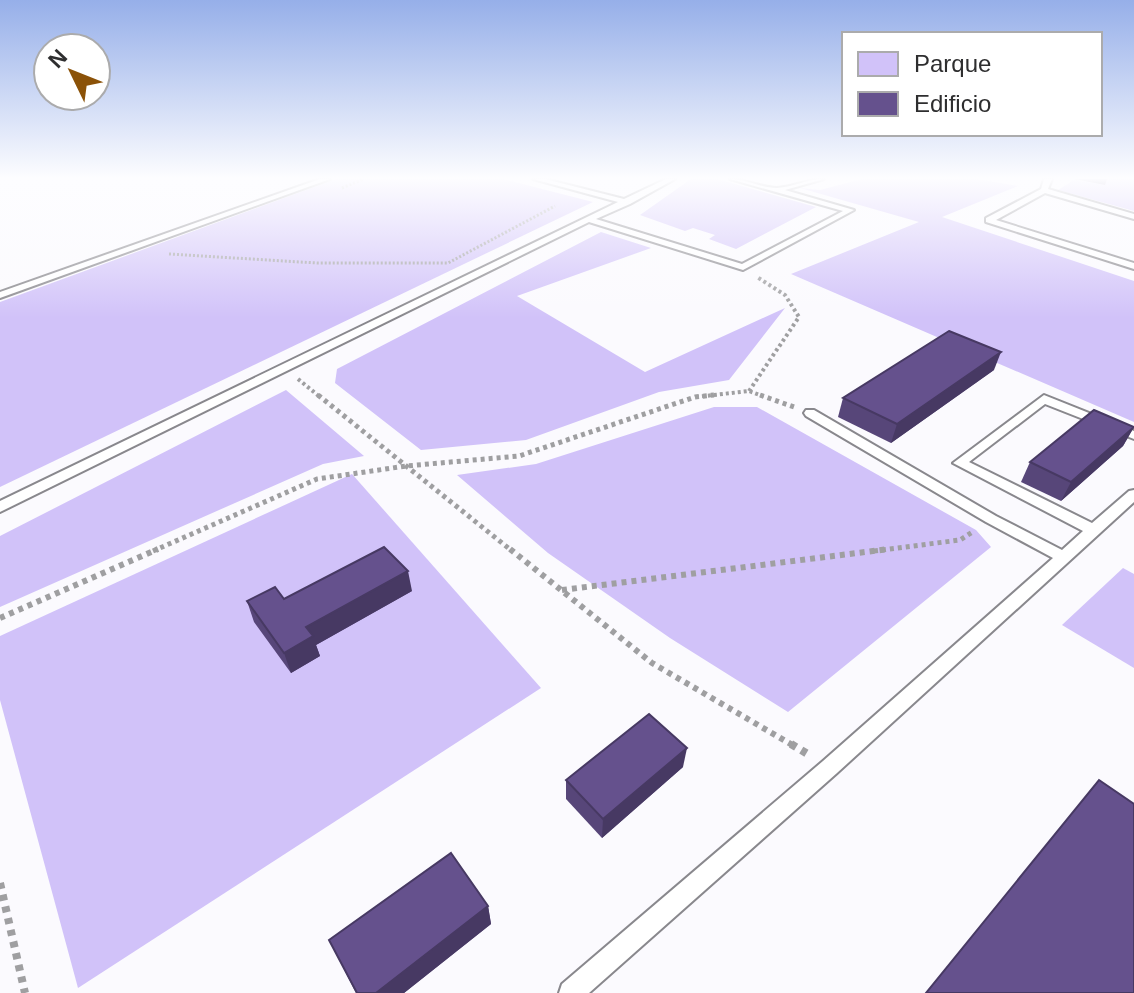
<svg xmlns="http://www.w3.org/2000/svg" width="1134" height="993" viewBox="0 0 1134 993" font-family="Helvetica,sans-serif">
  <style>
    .green { fill: #d1c2f9 }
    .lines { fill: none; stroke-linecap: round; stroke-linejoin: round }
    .lane-casing { stroke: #89888d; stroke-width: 4 }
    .path-far4 { stroke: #9f9fa1; stroke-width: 3; stroke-dasharray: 2 2; stroke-linecap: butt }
    .path-far3 { stroke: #9f9fa1; stroke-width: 4; stroke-dasharray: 3 3; stroke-linecap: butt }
    .path-far2 { stroke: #9f9fa1; stroke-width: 5; stroke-dasharray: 4 4; stroke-linecap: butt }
    .path-far1 { stroke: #9f9fa1; stroke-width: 6; stroke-dasharray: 5 5; stroke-linecap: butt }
    .path { stroke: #9f9fa1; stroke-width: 8; stroke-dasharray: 6 6; stroke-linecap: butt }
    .lane { fill: #fff; fill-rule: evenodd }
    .wall { fill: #574679 }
    .shaded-wall { fill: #473963 }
    .building { fill: #65518d; stroke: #473963; stroke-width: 2 }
  </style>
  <rect width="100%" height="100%" fill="#fbfafe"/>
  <g class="green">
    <polygon points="336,179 503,179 593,202 0,487 0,302"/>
    <polygon points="691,179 717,179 816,207 736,249 709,239 715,235 693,228 685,231 640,215"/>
    <polygon points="862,179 977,179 1018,186 942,217 1134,281 1134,422 791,274 919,222 800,188 820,190"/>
    <polygon points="1106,179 1134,179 1134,211 1058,190 1074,180 1105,185"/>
    <polygon points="601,232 651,248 517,296 645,372 785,308 729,380 659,392 526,440 421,450 335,383 337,369"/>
    <polygon points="286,390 364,456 323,464 0,607 0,536"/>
    <polygon points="714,407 757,407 976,530 991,547 788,712 670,638 548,553 457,475 536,464"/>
    <polygon points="352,474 541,688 78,988 0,700 0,636"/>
    <polygon points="1123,568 1134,574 1134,668 1062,625"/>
  </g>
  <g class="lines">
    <g class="lane-casing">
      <g id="lane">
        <polygon points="320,179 330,179 0,298 0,292"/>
        <path d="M533,179H545L624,199L666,179H675L630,204L596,219L742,264L843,211L730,179C746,179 762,188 777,188C793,187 807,179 824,179L785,190L854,210L743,270L589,222L0,512V501L618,202Z"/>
        <polygon points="1044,179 1052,179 1048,189 1134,214 1134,219 1045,193 996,220 1134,263 1134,269 986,222 986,218 1041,189"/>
        <polygon points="1044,395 1134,431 1134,439 1045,404 969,462 1092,523 1129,491 1134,490 1134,502 837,773 589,993 559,993 562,984 823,761 1053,558 986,522 806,416 804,413 806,410 814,410 996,516 1062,550 1083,531 953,463"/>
      </g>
    </g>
    <g class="path-far4">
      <polyline points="342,188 364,179"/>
      <polyline points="169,254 317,263 448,263 555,206"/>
    </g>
    <g class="path-far3">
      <polyline points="298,379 320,397"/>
      <polyline points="749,391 799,317 785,295 757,277"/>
      <polyline points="696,397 749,391 765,397"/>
    </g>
    <g class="path-far2">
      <polyline points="318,395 512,551"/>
      <polyline points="760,395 794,407"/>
      <polyline points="153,551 317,479 406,466 519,456 695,397 714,395"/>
      <polyline points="874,551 960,540 974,531"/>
    </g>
    <g class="path-far1">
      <polyline points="510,549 652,663 794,746"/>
      <polyline points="562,590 889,549"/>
      <polyline points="0,618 158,549"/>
    </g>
    <g class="path">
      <polyline points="791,744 811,756"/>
      <polyline points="0,883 25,993"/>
    </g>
    <use href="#lane" class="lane"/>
  </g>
  <g class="wall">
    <polygon points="1074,179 1107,179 1105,185"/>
    <polygon points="994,370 891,443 838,417 843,398"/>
    <polygon points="1134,427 1123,446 1061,501 1021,482 1030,462"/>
    <polygon points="412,591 316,645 320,656 291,673 254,622 247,601"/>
    <polygon points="683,767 602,838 566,799 566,780"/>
    <polygon points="488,906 491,924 404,993 356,993 329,940"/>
  </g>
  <g class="shaded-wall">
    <polygon points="1001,352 994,370 891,443 897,424"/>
    <polygon points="1134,427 1123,446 1061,501 1071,482"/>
    <polygon points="408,571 412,591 316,645 320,656 291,673 284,653 306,627"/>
    <polygon points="687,748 683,767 602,838 603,819"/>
    <polygon points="488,906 491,924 404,993 376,993"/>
  </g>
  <g class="building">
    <polygon points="949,331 1001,352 897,424 843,398"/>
    <polygon points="1094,410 1134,427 1071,482 1030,462"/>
    <polygon points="384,547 408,571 306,627 313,636 284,653 247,601 275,587 284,599"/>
    <polygon points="649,714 687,748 603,819 566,780"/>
    <polygon points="1099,780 1134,804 1134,993 926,993"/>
    <polygon points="451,853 488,906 376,993 357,993 329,940"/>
  </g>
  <linearGradient id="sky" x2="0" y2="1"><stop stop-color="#96afe9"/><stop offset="0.56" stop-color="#fdfdff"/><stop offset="1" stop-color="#fdfdff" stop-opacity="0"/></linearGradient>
  <rect width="1134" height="318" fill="url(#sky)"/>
  <rect x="842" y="32" width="260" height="104" fill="#ffffff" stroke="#ababac" stroke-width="2"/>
  <rect x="858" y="52" width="40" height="24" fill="#d1c2f9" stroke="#ababac" stroke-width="2"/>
  <text x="914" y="72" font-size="24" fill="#2e2e2f">Parque</text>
  <rect x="858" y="92" width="40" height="24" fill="#65518d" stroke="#ababac" stroke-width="2"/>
  <text x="914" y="112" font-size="24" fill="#2e2e2f">Edificio</text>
  <g transform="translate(72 72) rotate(313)"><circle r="38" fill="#ffffff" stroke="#ababac" stroke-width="2"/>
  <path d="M0-6L14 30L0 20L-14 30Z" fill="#8b5208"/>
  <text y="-12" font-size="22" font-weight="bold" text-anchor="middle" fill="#2e2e2f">N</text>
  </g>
</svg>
